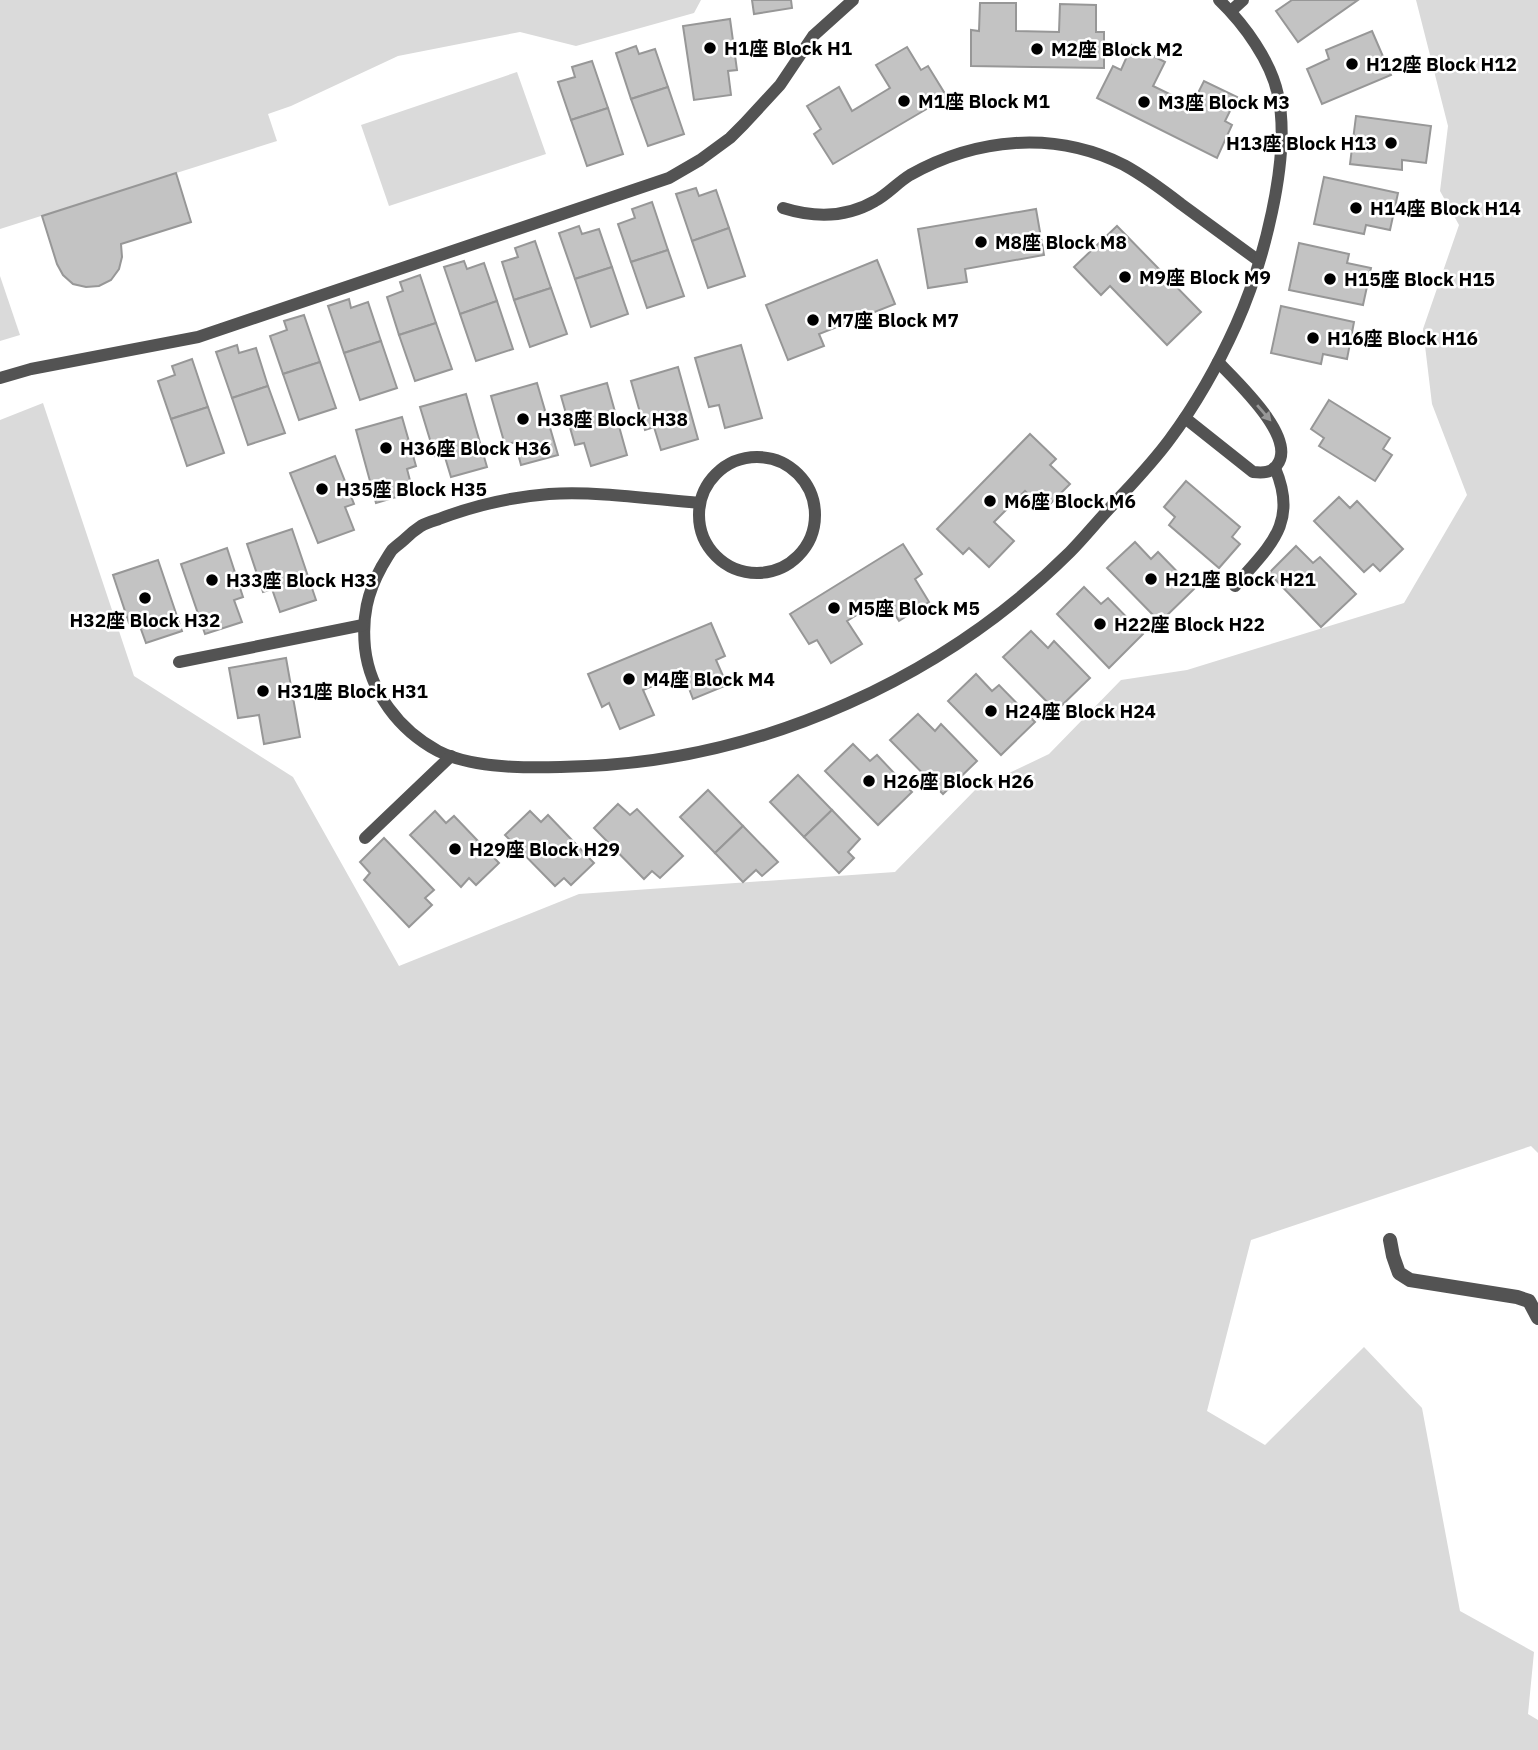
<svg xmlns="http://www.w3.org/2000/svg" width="1538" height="1750" viewBox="0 0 1538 1750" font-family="'IBM Plex Sans','Noto Sans TC',sans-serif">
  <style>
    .green { fill: #dadada }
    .building { fill: #c3c3c3; stroke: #979797; stroke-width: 2 }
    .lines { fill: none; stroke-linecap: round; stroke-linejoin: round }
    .lane { stroke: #535353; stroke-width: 12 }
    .street { stroke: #535353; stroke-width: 14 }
    .oneway { fill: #989898 }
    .poi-dot { fill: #000; stroke: #fff; stroke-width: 2.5 }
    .labels { text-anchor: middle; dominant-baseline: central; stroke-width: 5; stroke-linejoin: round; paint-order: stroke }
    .poi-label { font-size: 19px; font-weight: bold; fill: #000; stroke: #fff; text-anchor: start }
  </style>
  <rect width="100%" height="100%" fill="#fff"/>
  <g class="green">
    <polygon points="0,0 701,0 694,13 576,46 520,32 398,56 291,106 268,114 277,141 0,229"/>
    <polygon points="1416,0 1538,0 1538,1153 1531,1146 1251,1240 1207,1411 1265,1445 1364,1347 1422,1408 1460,1611 1534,1652 1528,1714 1538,1720 1538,1750 0,1750 0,420 43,403 134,676 293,777 399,966 579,894 895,872 976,789 1049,754 1121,680 1187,670 1404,603 1467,495 1432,404 1423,329 1459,225 1440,191 1448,126"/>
    <polygon points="517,72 546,154 389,206 361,125"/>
    <polygon points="0,276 20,335 0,341"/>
  </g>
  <g class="building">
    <polygon points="752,0 791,0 792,8 754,14"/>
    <polygon points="1292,0 1358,0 1298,42 1276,11"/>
    <polygon points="980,3 1016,3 1016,31 1059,32 1060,4 1096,5 1096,32 1104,32 1104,68 971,66 971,30 979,31"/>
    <polygon points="730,19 737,70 728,71 731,95 694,100 683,26"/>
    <polygon points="1372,31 1391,75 1322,104 1307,69 1329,59 1326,50"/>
    <polygon points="1132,45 1165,62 1153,86 1192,105 1204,81 1237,97 1225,121 1232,125 1217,158 1097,98 1113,66 1121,70"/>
    <polygon points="636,46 639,54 655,49 668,87 631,99 616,53"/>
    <polygon points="907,47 921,70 928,66 947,97 833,164 814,134 821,129 807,106 839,87 852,111 890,88 876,65"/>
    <polygon points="592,61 608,108 571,120 558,82 575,77 572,67"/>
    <polygon points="668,87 684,134 648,146 631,99"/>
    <polygon points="608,108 623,154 587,166 571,120"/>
    <polygon points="1356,116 1431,126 1426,163 1402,160 1402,170 1350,164"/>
    <polygon points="176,173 191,222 121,244 122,257 119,269 111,280 99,286 86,287 73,284 63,275 57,264 42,216"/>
    <polygon points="1324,177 1398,193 1390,230 1366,225 1364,234 1314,224"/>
    <polygon points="696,188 699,196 716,190 729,228 692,241 676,194"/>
    <polygon points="652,202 668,250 631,262 618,224 635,218 632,209"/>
    <polygon points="1036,209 1044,255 965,269 967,282 928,288 918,229"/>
    <polygon points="579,226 582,234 599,229 612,267 575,279 559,233"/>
    <polygon points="1117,226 1201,312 1167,345 1110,286 1101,295 1074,267"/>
    <polygon points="729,228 745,276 708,288 692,241"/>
    <polygon points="535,241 551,288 514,300 502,262 518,257 515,248"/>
    <polygon points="1299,243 1349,254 1347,263 1371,268 1363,305 1289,290"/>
    <polygon points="668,250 684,296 647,308 631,262"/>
    <polygon points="877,260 895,304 819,334 824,346 788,360 766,305"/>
    <polygon points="464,261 467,269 484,263 497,301 460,314 444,267"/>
    <polygon points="612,267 628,314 591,327 575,279"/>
    <polygon points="420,275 436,323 399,335 387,297 403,291 400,282"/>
    <polygon points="551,288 567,334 530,347 514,300"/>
    <polygon points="349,299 351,308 368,302 381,341 344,353 328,306"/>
    <polygon points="497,301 513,349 476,361 460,314"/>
    <polygon points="1281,306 1354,322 1347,359 1323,354 1321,364 1271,353"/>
    <polygon points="304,315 320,362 283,374 270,336 287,330 284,321"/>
    <polygon points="436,323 452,369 415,381 399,335"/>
    <polygon points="381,341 397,388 360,400 344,353"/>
    <polygon points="237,345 239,353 256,348 268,386 232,398 216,352"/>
    <polygon points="741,345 762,418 725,428 719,405 709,407 695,358"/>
    <polygon points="192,359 208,407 171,419 158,381 175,375 172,366"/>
    <polygon points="320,362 336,408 299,420 283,374"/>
    <polygon points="678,367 698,439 661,450 654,427 645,430 631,381"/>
    <polygon points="537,383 558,455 521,465 515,442 505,445 491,396"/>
    <polygon points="607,383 627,455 591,466 584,443 575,445 561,396"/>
    <polygon points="268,386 285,433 248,445 232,398"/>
    <polygon points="466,394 487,467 451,477 444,454 435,456 420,407"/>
    <polygon points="1329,400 1390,438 1383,449 1392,455 1375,481 1319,446 1324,438 1311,429"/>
    <polygon points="208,407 224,453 187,466 171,419"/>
    <polygon points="402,417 416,466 407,469 413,492 376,503 356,430"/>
    <polygon points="1030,434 1056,459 1050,465 1070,484 1044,510 1025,491 994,522 1014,541 989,567 969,548 963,554 937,529"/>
    <polygon points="335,456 354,504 345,507 354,530 318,543 290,473"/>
    <polygon points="1186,481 1240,527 1232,537 1240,544 1219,568 1169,525 1175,517 1164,507"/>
    <polygon points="1339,497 1350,508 1357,501 1403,549 1380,571 1373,564 1364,572 1314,521"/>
    <polygon points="292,529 316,600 280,612 272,589 263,592 247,544"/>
    <polygon points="1135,542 1151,559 1158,552 1194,589 1160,622 1107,568"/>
    <polygon points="903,544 922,574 915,579 929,602 899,621 884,598 847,621 862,644 831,663 817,640 809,644 790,614"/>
    <polygon points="1296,546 1313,563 1320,557 1356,594 1321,627 1269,573"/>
    <polygon points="227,548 243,597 234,600 242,622 205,634 181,564"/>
    <polygon points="158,560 182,631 146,643 138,621 129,623 113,575"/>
    <polygon points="1084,587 1101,604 1108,598 1143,634 1109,668 1057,614"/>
    <polygon points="711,623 725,656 716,660 727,685 693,699 683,673 643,690 654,715 620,729 609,703 602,707 588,674"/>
    <polygon points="1031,631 1048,648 1054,641 1090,678 1056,711 1003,657"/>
    <polygon points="286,658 300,737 264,744 259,715 238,718 229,668"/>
    <polygon points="976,674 992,691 999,685 1035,722 1001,755 948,701"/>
    <polygon points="918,714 935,731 941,724 977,761 943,794 890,740"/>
    <polygon points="853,744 870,761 877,755 912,792 878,825 825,771"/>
    <polygon points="798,775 832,810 804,837 770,802"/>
    <polygon points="708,790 743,826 715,853 680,817"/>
    <polygon points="618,804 630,815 637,809 683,856 660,878 652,871 644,879 594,828"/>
    <polygon points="832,810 860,839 848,852 854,858 839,873 804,837"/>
    <polygon points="435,811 446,823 454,816 499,863 476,885 469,878 461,887 410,835"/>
    <polygon points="530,811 541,822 548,815 594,863 571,885 564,878 555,886 505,835"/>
    <polygon points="743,826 778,862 762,876 756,870 743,882 715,853"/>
    <polygon points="384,838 434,890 425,898 432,905 409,927 364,880 370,873 360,862"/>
  </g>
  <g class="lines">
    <g class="lane">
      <polyline points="1231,11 1243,0"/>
      <path d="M783,208C815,218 846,218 875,201C888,194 897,183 910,175C976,138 1054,130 1124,165C1144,176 1163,190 1181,204C1207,223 1233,242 1259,261"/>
      <polyline points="0,378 31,369 198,337 669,178 700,160 730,138 744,124 780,85 813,36 853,0"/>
      <path d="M1185,418L1253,472C1263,473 1271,473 1277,465C1298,438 1236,381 1218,362"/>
      <circle cx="757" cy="515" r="58"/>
      <path d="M700,503C650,499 599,491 549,494C511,497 473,506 439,519C433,521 426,523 421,526C418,528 409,535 406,538C402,542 396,546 392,550C389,554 384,563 382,566C367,593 362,617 365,648C370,692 399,730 438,751C477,771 545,768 588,766C766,758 943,678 1070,552C1083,539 1095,524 1108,510C1129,487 1151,465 1170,439C1196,404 1218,365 1236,325C1262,267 1292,158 1278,95C1271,61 1244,24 1219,0"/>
      <path d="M1235,586C1269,546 1299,524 1275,468"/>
      <polyline points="179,662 363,625"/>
      <polyline points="365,838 451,756"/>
    </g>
    <polyline class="street" points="1390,1240 1393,1256 1399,1273 1410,1280 1517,1297 1529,1301 1538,1318"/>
  </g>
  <defs><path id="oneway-solid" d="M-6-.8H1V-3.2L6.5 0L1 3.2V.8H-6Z" transform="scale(1.75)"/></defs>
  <use class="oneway" href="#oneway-solid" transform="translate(1264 413) rotate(49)"/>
  <g class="poi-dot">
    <circle cx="710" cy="48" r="7"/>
    <circle cx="1037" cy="49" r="7"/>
    <circle cx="1352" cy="64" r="7"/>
    <circle cx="904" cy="101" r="7"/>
    <circle cx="1144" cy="102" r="7"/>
    <circle cx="1391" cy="143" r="7"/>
    <circle cx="1356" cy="208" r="7"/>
    <circle cx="981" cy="242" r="7"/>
    <circle cx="1125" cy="277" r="7"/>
    <circle cx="1330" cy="279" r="7"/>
    <circle cx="813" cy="320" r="7"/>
    <circle cx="1313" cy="338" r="7"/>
    <circle cx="523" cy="419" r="7"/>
    <circle cx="386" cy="448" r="7"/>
    <circle cx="322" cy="489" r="7"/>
    <circle cx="990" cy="501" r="7"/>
    <circle cx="1151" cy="579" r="7"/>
    <circle cx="212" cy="580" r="7"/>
    <circle cx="145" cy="598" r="7"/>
    <circle cx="834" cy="608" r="7"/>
    <circle cx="1100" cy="624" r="7"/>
    <circle cx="629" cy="679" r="7"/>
    <circle cx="263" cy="691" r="7"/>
    <circle cx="991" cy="711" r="7"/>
    <circle cx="869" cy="781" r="7"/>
    <circle cx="455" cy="849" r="7"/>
  </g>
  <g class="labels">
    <g class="poi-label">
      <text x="724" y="48">H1座 Block H1</text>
      <text x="1051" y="49">M2座 Block M2</text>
      <text x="1366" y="64">H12座 Block H12</text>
      <text x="918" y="101">M1座 Block M1</text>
      <text x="1158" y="102">M3座 Block M3</text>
      <text x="1377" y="143" text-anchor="end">H13座 Block H13</text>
      <text x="1370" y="208">H14座 Block H14</text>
      <text x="995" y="242">M8座 Block M8</text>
      <text x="1139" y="277">M9座 Block M9</text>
      <text x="1344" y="279">H15座 Block H15</text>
      <text x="827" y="320">M7座 Block M7</text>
      <text x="1327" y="338">H16座 Block H16</text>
      <text x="537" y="419">H38座 Block H38</text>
      <text x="400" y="448">H36座 Block H36</text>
      <text x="336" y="489">H35座 Block H35</text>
      <text x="1004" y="501">M6座 Block M6</text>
      <text x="1165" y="579">H21座 Block H21</text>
      <text x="226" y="580">H33座 Block H33</text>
      <text x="848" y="608">M5座 Block M5</text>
      <text x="145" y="620" text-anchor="middle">H32座 Block H32</text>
      <text x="1114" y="624">H22座 Block H22</text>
      <text x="643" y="679">M4座 Block M4</text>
      <text x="277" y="691">H31座 Block H31</text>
      <text x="1005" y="711">H24座 Block H24</text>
      <text x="883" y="781">H26座 Block H26</text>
      <text x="469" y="849">H29座 Block H29</text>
    </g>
  </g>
</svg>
